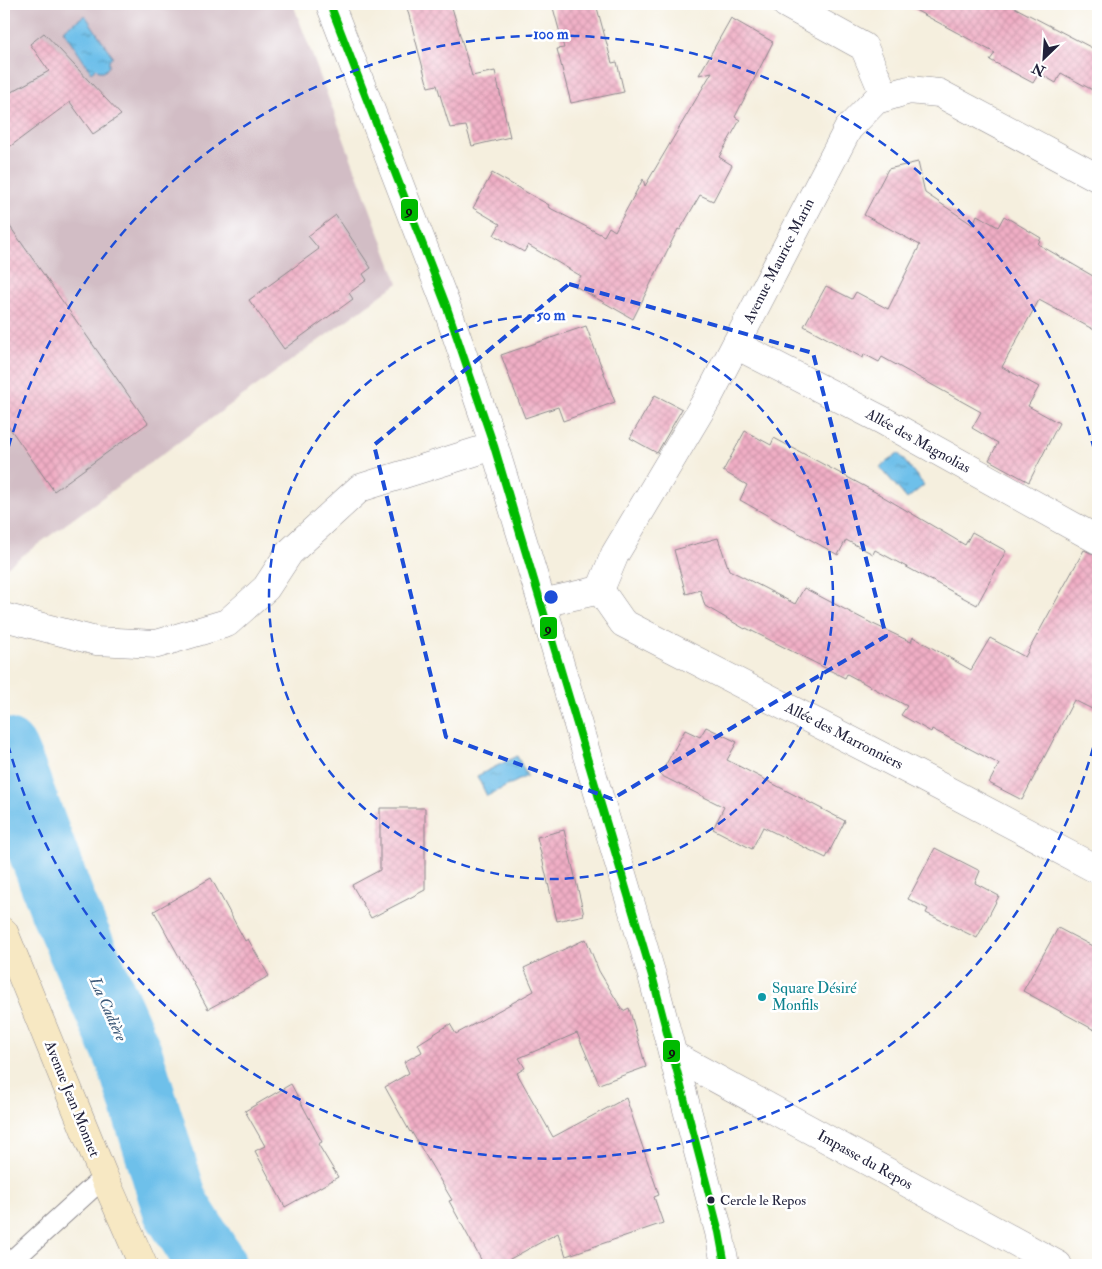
<svg xmlns="http://www.w3.org/2000/svg" width="1102" height="1269" viewBox="0 0 1102 1269" font-family="'IM FELL Double Pica',serif">
  <style>
    .industrial { fill: #d2bdc5 }
    .water { fill: url(#water-ripples); stroke: #487192 }
    .lines { fill: none; stroke-linecap: round; stroke-linejoin: round }
    .river { stroke: #6ec0ea; stroke-width: 68 }
    .building { fill: url(#building-cross-hatch) }
    .lane-casing { stroke: #8c888c; stroke-width: 22 }
    .street-casing { stroke: #8c888c; stroke-width: 29 }
    .secondary-casing { stroke: #8c888c; stroke-width: 29 }
    .lane { stroke: #fff; stroke-width: 20 }
    .street { stroke: #fff; stroke-width: 28 }
    .secondary { stroke: #f7e8c3; stroke-width: 28 }
    .bus-1-casing { stroke: #fff; stroke-width: 11 }
    .bus-1 { stroke: #0b0; stroke-width: 8 }
    .marked { fill: none; stroke: #1d4ed8; stroke-width: 4; stroke-dasharray: 10 6; stroke-linejoin: round }
    .ring { fill: none; stroke: #1d4ed8; stroke-width: 2.5; stroke-dasharray: 9 6 }
    .culture-dot { fill: #0f9aa8; stroke: #fff; stroke-width: 2 }
    .bus-dot { fill: #22223b; stroke: #fff; stroke-width: 2 }
    .labels { text-anchor: middle; dominant-baseline: central; stroke-width: 5; stroke-linejoin: round; paint-order: stroke }
    .bus-label { font-size: 14px; fill: #22223b; stroke: #fff; text-anchor: start }
    .street-label { font-size: 15px; fill: #22223b; stroke: #fff }
    .culture-label { font-size: 15px; fill: #0d838f; stroke: #fff; text-anchor: start }
    .water-label { font-size: 16px; font-style: italic; fill: #3d5978; stroke: #fff }
    .centre { fill: #1d4ed8; stroke: #fff; stroke-width: 2.5 }
    .ring-label { font-size: 15px; text-anchor: middle; font-weight: bold; fill: #1d4ed8; stroke: #fff; stroke-width: 5; stroke-linejoin: round; paint-order: stroke }
    .line-badge { stroke: #fff; stroke-width: 2 }
    .pale-badge-label { font-size: 14px; text-anchor: middle; font-weight: bold; fill: #111 }
  </style>
  <defs>
    <pattern id="water-ripples" width="26" height="14" patternUnits="userSpaceOnUse" patternTransform="scale(1.25)"><rect width="26" height="14" fill="#6ec0ea"/><path d="M2 4q2-2 4 0t4 0M15 11q2-2 4 0t4 0" fill="none" stroke="#5a9cbf"/></pattern>
    <pattern id="building-cross-hatch" width="8" height="8" patternUnits="userSpaceOnUse" patternTransform="scale(1.25)"><rect width="8" height="8" fill="#f0aec5"/><path d="M0 0l8 8M0 8l8-8" fill="none" stroke="#ce95aa"/></pattern>
  </defs>
  <rect width="100%" height="100%" fill="#fff"/>
  <filter id="ink" filterUnits="userSpaceOnUse"><feTurbulence type="fractalNoise" baseFrequency=".02" numOctaves="2"/><feDisplacementMap in="SourceGraphic" scale="10" xChannelSelector="R" yChannelSelector="G"/><feConvolveMatrix kernelMatrix="1 2 1 2 8 2 1 2 1" color-interpolation-filters="sRGB"/></filter>
  <filter id="wash" filterUnits="userSpaceOnUse"><feTurbulence type="fractalNoise" baseFrequency=".0096" numOctaves="4" result="noise"/><feDisplacementMap in="SourceGraphic" scale="20" xChannelSelector="R" yChannelSelector="G"/><feGaussianBlur stdDeviation="1.12" result="paint"/><feColorMatrix in="noise" values="0 0 0 0 0 0 0 0 0 0 0 0 0 0 0 0 0 1.4 0 .05"/><feComposite in="paint" operator="in"/></filter>
  <g filter="url(#wash)">
    <rect width="100%" height="100%" fill="#f5efde"/>
    <polygon class="industrial" points="4,4 293,4 398,283 4,569"/>
    <g class="water">
      <polygon points="85,15 113,57 109,60 109,66 105,71 99,71 96,68 91,72 63,30"/>
      <polygon points="898,453 924,485 907,499 880,467"/>
      <polygon points="517,756 527,776 487,796 477,776"/>
    </g>
    <g class="lines">
      <polyline class="river" points="4,752 13,773 64,909 129,1056 176,1208 212,1265"/>
    </g>
    <g id="blocks">
      <g class="building">
        <polygon points="406,4 451,4 472,76 495,71 510,137 472,146 466,126 450,128 437,85 428,87"/>
        <polygon points="552,4 596,4 612,63 617,62 624,92 571,103 557,49 564,48"/>
        <polygon points="904,4 1008,4 1098,51 1098,93 1061,73 1056,83 1039,73 1033,83 990,60 995,53"/>
        <polygon points="731,18 773,42 735,117 740,120 719,157 732,165 713,201 700,195 680,230 678,229 633,319 575,286 581,276 528,245 524,252 494,235 500,224 473,208 492,173 549,205 548,207 604,236 609,227 615,231 643,179 645,186 712,72 699,75"/>
        <polygon points="44,33 121,115 93,134 70,102 4,151 4,96 49,71 30,44"/>
        <polygon points="918,162 925,193 973,225 977,215 998,227 1004,216 1041,238 1038,244 1098,279 1098,332 1039,300 1002,367 1039,387 1028,406 1059,423 1029,482 989,460 998,443 972,428 981,412 882,357 879,362 864,354 863,358 804,326 826,286 852,299 856,292 888,309 920,245 864,215 888,169"/>
        <polygon points="336,215 371,268 363,274 367,280 349,293 353,299 284,349 249,300 319,249 308,236"/>
        <polygon points="4,218 148,423 54,491 4,420"/>
        <polygon points="586,326 615,402 563,421 558,407 525,418 501,355"/>
        <polygon points="655,395 682,409 657,453 630,438"/>
        <polygon points="745,431 771,445 774,438 877,493 965,545 972,532 1006,551 977,605 875,550 873,554 846,540 838,555 740,500 747,485 723,471"/>
        <polygon points="718,538 729,570 745,578 795,604 804,588 871,623 911,642 913,637 971,670 990,638 1025,657 1084,550 1098,556 1098,712 1074,700 1022,800 989,783 999,764 932,729 931,732 901,715 907,706 847,674 845,678 746,628 745,629 705,606 700,590 686,594 674,550"/>
        <polygon points="706,727 737,742 727,760 845,821 826,858 763,827 752,849 713,829 724,807 660,775 685,730 700,737"/>
        <polygon points="380,808 425,808 425,890 371,918 352,885 380,870"/>
        <polygon points="564,830 584,915 557,921 537,837"/>
        <polygon points="935,848 980,871 975,883 999,896 977,938 926,913 928,909 908,899"/>
        <polygon points="211,878 245,941 248,939 269,976 208,1009 154,911"/>
        <polygon points="1058,928 1098,949 1098,1032 1023,991"/>
        <polygon points="586,939 599,971 623,1011 629,1008 646,1067 599,1084 577,1033 519,1058 525,1068 517,1073 553,1137 626,1098 659,1195 654,1197 663,1223 566,1256 558,1233 499,1265 484,1265 449,1201 452,1200 411,1131 410,1132 385,1087 409,1073 404,1062 422,1052 418,1044 450,1024 456,1034 534,991 524,968"/>
        <polygon points="291,1084 322,1142 318,1144 338,1177 285,1207 255,1151 265,1146 245,1111"/>
      </g>
    </g>
  </g>
  <g filter="url(#ink)">
    <use href="#blocks" fill-opacity="0" stroke="#8c888c" stroke-width="1"/>
    <g class="lines">
      <g class="lane-casing">
        <polyline id="lane" points="15,1258 104,1177"/>
      </g>
      <g class="street-casing">
        <g id="street">
          <polyline points="330,4 446,305 494,446 542,603 653,979 719,1232 725,1265"/>
          <polyline points="786,4 864,47 885,97"/>
          <polyline points="736,345 882,420 1098,540"/>
          <polyline points="600,590 623,623 920,776 1098,870"/>
          <polyline points="542,603 600,590 615,554 709,396 848,129 876,100 909,90 939,93 1098,178"/>
          <polyline points="4,617 96,641 157,644 227,623 266,588 289,553 360,488 494,446"/>
          <polyline points="673,1055 1058,1265"/>
        </g>
      </g>
      <g class="secondary-casing">
        <polyline id="secondary" points="4,932 104,1177 143,1265"/>
      </g>
      <use href="#lane" class="lane"/>
      <use href="#street" class="street"/>
      <use href="#secondary" class="secondary"/>
      <g class="bus-1-casing">
        <polyline id="bus-1" points="330,4 446,305 494,446 653,979 719,1232 725,1265"/>
      </g>
      <use href="#bus-1" class="bus-1"/>
    </g>
  </g>
  <path class="marked" d="M569,284L813,353L886,636L612,799L446,737L374,445Z"/>
  <g class="ring">
    <circle cx="551" cy="597" r="282"/>
    <path d="M1097 733A563 563 0 0 1 5 733M5 461A563 563 0 0 1 1097 461"/>
  </g>
  <circle class="culture-dot" cx="762" cy="997" r="5"/>
  <circle class="bus-dot" cx="711" cy="1200" r="4.5"/>
  <g class="labels">
    <g class="bus-label">
      <text x="720" y="1200">Cercle le Repos</text>
    </g>
    <g class="street-label">
      <text transform="translate(779 261) rotate(-63)">Avenue Maurice Marin</text>
      <text transform="translate(918 441) rotate(29)">Allée des Magnolias</text>
      <text transform="translate(844 736) rotate(27)">Allée des Marronniers</text>
      <text transform="translate(72 1099) rotate(68)">Avenue Jean Monnet</text>
      <text transform="translate(865 1160) rotate(29)">Impasse du Repos</text>
    </g>
    <g class="culture-label">
      <text x="772" y="988">Square Désiré<tspan x="772" dy="17">Monfils</tspan></text>
    </g>
    <g class="water-label">
      <text transform="translate(108 1009) rotate(66)">La Cadière</text>
    </g>
  </g>
  <circle cx="551" cy="597" r="8" class="centre"/>
  <g class="ring-label">
    <text x="551" y="39">100 m</text>
    <text x="551" y="320">50 m</text>
  </g>
  <g class="line-badge">
    <rect x="400" y="198" width="19" height="24" rx="5" fill="#0b0"/>
    <rect x="539" y="616" width="19" height="24" rx="5" fill="#0b0"/>
    <rect x="662" y="1039" width="19" height="24" rx="5" fill="#0b0"/>
  </g>
  <g class="pale-badge-label">
    <text x="409" y="215">9</text>
    <text x="548" y="633">9</text>
    <text x="672" y="1056">9</text>
  </g>
  <rect width="1102" height="1269" fill="none" stroke="#fff" stroke-width="20"/>
  <g transform="translate(1044 58) rotate(205)" stroke="#ffffff" stroke-width="4" paint-order="stroke">
  <path d="M0-4L9 19L0 12L-9 19Z" fill="#22223b"/>
  <text y="-8" font-size="14" font-weight="bold" text-anchor="middle" fill="#22223b">N</text>
  </g>
</svg>
